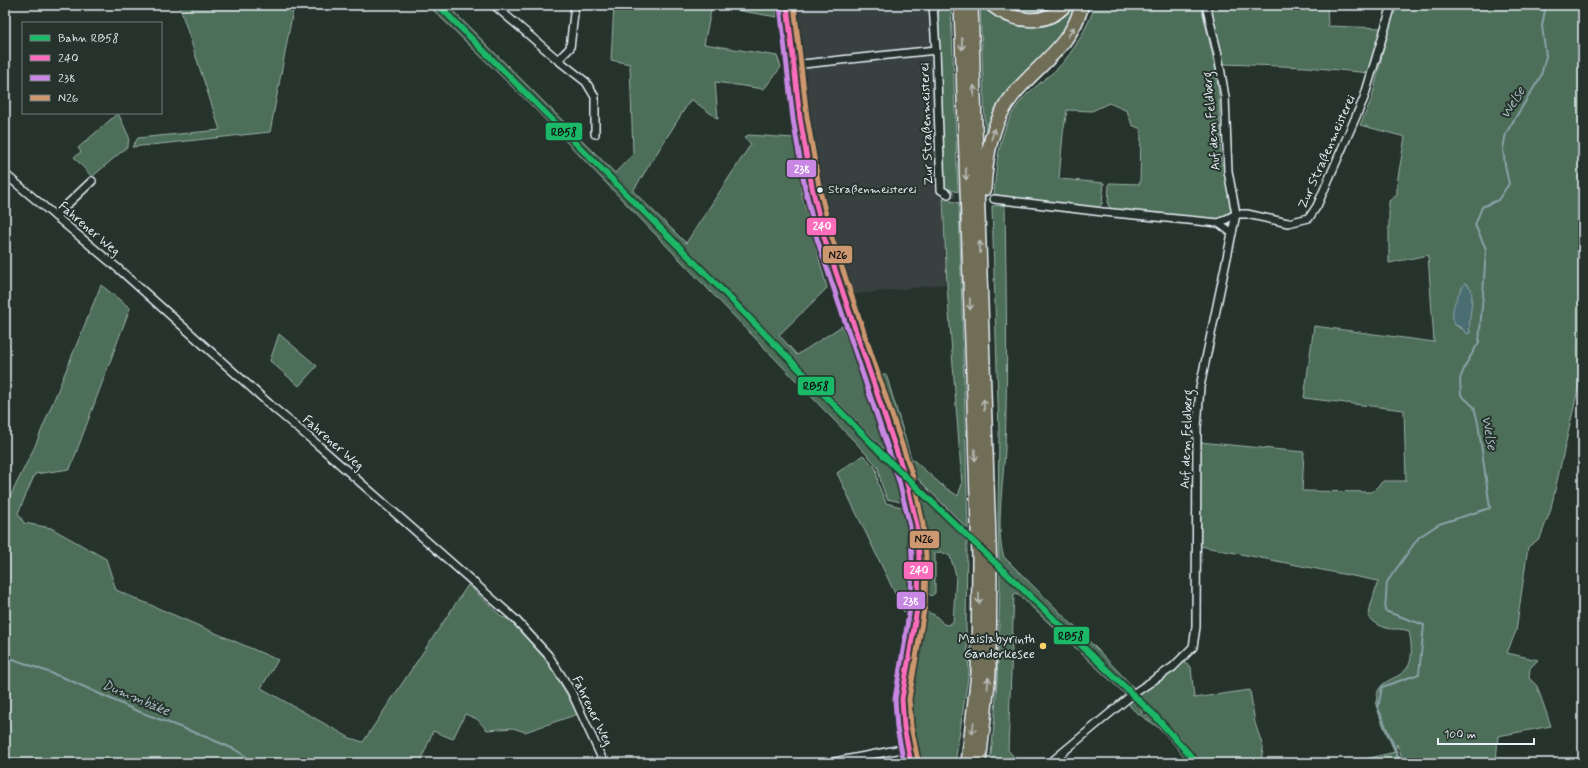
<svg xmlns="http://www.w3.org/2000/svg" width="1588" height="768" viewBox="0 0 1588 768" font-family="Mynerve,sans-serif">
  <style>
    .built { fill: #374141 }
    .green { fill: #4d6e59; stroke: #9ab0a8; fill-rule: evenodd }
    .water { fill: #4c6e73; stroke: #8aa2a8 }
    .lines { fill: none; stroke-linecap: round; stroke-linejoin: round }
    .stream { stroke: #8aa2a8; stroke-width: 2 }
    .minor-tunnel { stroke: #43504b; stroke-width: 7; stroke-dasharray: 7 3.5; stroke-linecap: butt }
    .minor-casing { stroke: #e8f1f8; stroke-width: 10 }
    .secondary-casing { stroke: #e8f1f8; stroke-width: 13 }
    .motorway-casing { stroke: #e8f1f8; stroke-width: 16 }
    .minor { stroke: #26332d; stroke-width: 7 }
    .secondary { stroke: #26332d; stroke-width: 10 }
    .motorway { stroke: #716e59; stroke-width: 13 }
    .bus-1-casing { stroke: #26332d; stroke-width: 8 }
    .bus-2-casing { stroke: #26332d; stroke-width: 8 }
    .bus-3-casing { stroke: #26332d; stroke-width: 8 }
    .bus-1 { stroke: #fb6dba; stroke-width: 5 }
    .bus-2 { stroke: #c787e3; stroke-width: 5 }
    .bus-3 { stroke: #cd976f; stroke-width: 5 }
    .rail-1-casing { stroke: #26332d; stroke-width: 9 }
    .rail-1 { stroke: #1ab867; stroke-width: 6 }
    .oneway { stroke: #b8bdb8 }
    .bus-dot { fill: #e8f1f8; stroke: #26332d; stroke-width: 1.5 }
    .poi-dot { fill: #ffd166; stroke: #26332d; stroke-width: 1.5 }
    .labels { text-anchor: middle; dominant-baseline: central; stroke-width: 4; stroke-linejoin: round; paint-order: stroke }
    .bus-label { font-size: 12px; fill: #e8f1f8; stroke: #26332d; text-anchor: start }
    .street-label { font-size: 13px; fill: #e8f1f8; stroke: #26332d }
    .poi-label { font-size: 13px; fill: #e8f1f8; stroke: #26332d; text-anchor: end }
    .water-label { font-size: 14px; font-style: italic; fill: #aabdc3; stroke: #26332d }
    .line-badge { stroke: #26332d; stroke-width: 1.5 }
    .badge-label { font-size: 11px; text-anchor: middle; font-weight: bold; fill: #fff }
    .pale-badge-label { font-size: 11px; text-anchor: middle; font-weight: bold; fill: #111 }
  </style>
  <rect width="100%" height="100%" fill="#26332d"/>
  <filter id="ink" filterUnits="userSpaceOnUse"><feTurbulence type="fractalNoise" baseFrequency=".025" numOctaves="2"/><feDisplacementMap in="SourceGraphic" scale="8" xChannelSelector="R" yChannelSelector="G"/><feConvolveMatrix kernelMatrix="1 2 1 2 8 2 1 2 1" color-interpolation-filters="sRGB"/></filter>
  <g filter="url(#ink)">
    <g class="built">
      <polygon points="435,5 443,5 664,226 888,453 913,474 1179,736 1201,763 1193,763 1163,730 1147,714 1146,716 1141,712 1143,709 1127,693 1060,627 967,542 872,448 627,197"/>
      <polygon points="793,5 936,5 942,134 942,199 946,284 849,295 827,228 809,152"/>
    </g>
    <g class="green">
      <polygon points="179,5 294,5 270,132 132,147 138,138 220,130"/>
      <path d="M428,5H435L476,45L895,471C898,482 902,491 905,503L887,499L881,483L878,467L856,443L533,107Z"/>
      <polygon points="443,5 447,5 615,173 633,154 630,64 611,60 614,5 776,5 777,17 712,6 704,44 777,56 781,67 764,89 715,82 718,119 691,99 633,191 686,243 751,144 744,138 748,135 794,138 802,196 827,288 779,335 797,355 842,326 885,438 888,453 664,226"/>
      <polygon points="938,5 951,5 958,192 945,188"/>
      <path d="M980,5H986C994,13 1005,24 1017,24C1026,25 1060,11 1070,8L1073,5H1077L1071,25L1046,57L986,145Z"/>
      <path d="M1008,5H1053C1039,15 1023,13 1008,5Z"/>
      <path d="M1095,5H1201L1216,71L1219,98L1221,162L1227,172L1233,212L1229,216L1216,221L1112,210L1108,205L1109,183L1140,184L1141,129L1132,125L1127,111L1109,103L1092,111L1067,110L1063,134L1059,179L1104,183L1102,204L1097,208L994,197C996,164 999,127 1021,101C1032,88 1046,79 1058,68C1074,51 1088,27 1095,5Z"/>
      <polygon points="1209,5 1327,5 1328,26 1382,28 1370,73 1307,67 1224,64"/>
      <path d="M1394,5H1583V367L1550,512L1540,538L1528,547L1516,631L1507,653L1538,660L1530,668L1529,678L1537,686L1551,726L1498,736L1496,763H1404L1397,744L1395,752L1398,763H1349L1395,752C1390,741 1378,716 1377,705C1373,676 1400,683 1409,665C1413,657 1411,640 1409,631C1403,629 1399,629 1393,629C1384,629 1375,623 1369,618L1370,608L1378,581L1200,546L1199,442L1304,452L1302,491L1372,492L1383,481H1406L1404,410L1304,398L1314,326L1434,342L1428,255L1389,263V201L1397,195V183L1405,137L1360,125L1372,98ZM1472,297L1469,324L1470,333L1455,325L1453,320Z"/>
      <polygon points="118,113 129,137 128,146 92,177 74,157 81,152 78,148"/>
      <polygon points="943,199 959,203 968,529 913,474 875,375 886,374 911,458 944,487 958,496 962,484 947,286"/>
      <path d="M1005,205C1006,286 1008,367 1005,448C1004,475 995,534 1004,557L1098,650L1135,689L1133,690L999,560L998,516L999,433L992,206Z"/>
      <polygon points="101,285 130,308 70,469 35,474 18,513 24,523 51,528 106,559 116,590 278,660 261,688 350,738 363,742 468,585 502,617 514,621 547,660 578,714 525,732 513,728 487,730 477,719 465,714 453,739 433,731 420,763 5,763 5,507 35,446"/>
      <polygon points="279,334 317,366 299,386 270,361"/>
      <polygon points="863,455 876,468 878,484 886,503 905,508 911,546 911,590 904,612 837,473"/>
      <path d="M921,496L967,542L966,627L969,671L955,763H918C902,713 915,665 923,614L926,612C935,614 938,617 943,624L948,625L953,622L956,575L950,556L941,552L935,553V593L931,596L928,593L929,564L921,508Z"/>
      <path d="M1000,570L1127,693L1126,695L1021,597L1016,593L1014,594L1008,750L1019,763H990C998,699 999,635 1000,570Z"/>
      <polygon points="1183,662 1191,667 1194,698 1250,690 1255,723 1263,747 1261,763 1201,763 1179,736 1138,695"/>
      <path d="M1132,698L1143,709L1141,712L1145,716L1147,714L1193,763H1190C1180,752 1171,740 1160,729C1154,723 1133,712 1130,706C1128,703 1130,701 1132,698Z"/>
    </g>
    <path class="water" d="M1465,283L1471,288C1474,303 1468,317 1470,333L1467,334L1461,327L1455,325C1448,311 1458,294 1465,283Z"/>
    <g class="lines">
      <g class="stream">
        <polyline points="5,656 67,679 135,710 206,737 234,749 256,763"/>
        <polyline points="1401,763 1378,708 1382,687 1419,674 1424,625 1385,611 1387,582 1419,537 1439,524 1490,508 1478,423 1474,407 1461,395 1460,379 1466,364 1479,342 1483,295 1486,249 1475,225 1482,207 1498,200 1509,184 1505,165 1503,149 1506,133 1541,76 1546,56 1542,26 1546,5"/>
      </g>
      <polyline class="minor-tunnel" points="948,194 994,199"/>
      <g class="minor-casing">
        <g id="minor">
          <polyline points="494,5 558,60 586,82 595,97 595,134"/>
          <polyline points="933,5 936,50 941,190 948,194"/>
          <polyline points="558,60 570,48 575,5"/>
          <polyline points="793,65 936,50"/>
          <polyline points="5,174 121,271 275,409 318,445 515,619 548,655 571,691 604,763"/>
          <polyline points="994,199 1103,212 1219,223 1236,214 1247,214 1288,223 1309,218 1317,206 1364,98 1392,5"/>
          <polyline points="55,216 92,181"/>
          <polyline points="1219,223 1232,233"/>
          <polyline points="829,763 907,748"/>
          <polyline points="1050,763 1133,694 1173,667 1193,647 1196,627 1197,428 1200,387 1236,214 1228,171 1225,97 1218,55 1206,5"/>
        </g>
      </g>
      <g class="secondary-casing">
        <path id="secondary" d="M787,5L800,118L812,187L824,237L848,311L906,479C919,520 922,560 918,603C915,632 907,661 903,690C901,714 904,740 911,763"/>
      </g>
      <g class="motorway-casing">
        <g id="motorway">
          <polyline points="961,5 979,559 978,673 968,763"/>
          <polyline points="971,5 990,570 989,674 979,763"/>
          <path d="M992,5C1013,22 1045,27 1065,5"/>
          <path d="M984,189C986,155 992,120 1014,94C1039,64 1072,45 1082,5"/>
        </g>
      </g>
      <use href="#minor" class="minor"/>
      <use href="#secondary" class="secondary"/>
      <use href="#motorway" class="motorway"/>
      <g class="bus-1-casing">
        <polyline id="bus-1" points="787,5 800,118 812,187 824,237 906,479 917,525 919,556 918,603 902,699 904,727 911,763"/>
      </g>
      <g class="bus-2-casing">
        <polyline id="bus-2" points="780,6 793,119 805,188 817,239 899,481 910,526 912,556 911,602 895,699 897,728 904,763"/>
      </g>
      <g class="bus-3-casing">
        <polyline id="bus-3" points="794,5 807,117 819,186 831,235 913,477 923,524 926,556 925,604 909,699 911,726 918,761"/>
      </g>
      <use href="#bus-1" class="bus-1"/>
      <use href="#bus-2" class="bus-2"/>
      <use href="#bus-3" class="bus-3"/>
      <g class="rail-1-casing">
        <polyline id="rail-1" points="438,5 722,290 884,456 1154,715 1197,763"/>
      </g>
      <use href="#rail-1" class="rail-1"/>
    </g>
    <defs><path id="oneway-shaft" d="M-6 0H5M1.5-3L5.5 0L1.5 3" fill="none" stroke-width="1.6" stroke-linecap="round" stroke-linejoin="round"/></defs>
    <g class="oneway">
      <use href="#oneway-shaft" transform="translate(1071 32) rotate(-58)"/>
      <use href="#oneway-shaft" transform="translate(962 44) rotate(88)"/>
      <use href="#oneway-shaft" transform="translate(974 91) rotate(-92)"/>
      <use href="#oneway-shaft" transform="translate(993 134) rotate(-72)"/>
      <use href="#oneway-shaft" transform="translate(966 174) rotate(88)"/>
      <use href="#oneway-shaft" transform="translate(980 247) rotate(-92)"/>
      <use href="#oneway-shaft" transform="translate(970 304) rotate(88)"/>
      <use href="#oneway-shaft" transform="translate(984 405) rotate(-92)"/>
      <use href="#oneway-shaft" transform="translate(975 455) rotate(88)"/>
      <use href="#oneway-shaft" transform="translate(979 598) rotate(90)"/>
      <use href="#oneway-shaft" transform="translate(988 683) rotate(-85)"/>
      <use href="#oneway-shaft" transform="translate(973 728) rotate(96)"/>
    </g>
  </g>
  <circle class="bus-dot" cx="820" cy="190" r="3.5"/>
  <circle class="poi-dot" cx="1043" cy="646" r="4"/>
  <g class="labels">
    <g class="bus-label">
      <text x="828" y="190">Straßenmeisterei</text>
    </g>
    <g class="street-label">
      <text transform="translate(1212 121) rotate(-95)">Auf dem Feldberg</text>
      <text transform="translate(927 124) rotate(-92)">Zur Straßenmeisterei</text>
      <text transform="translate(1327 152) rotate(-66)">Zur Straßenmeisterei</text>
      <text transform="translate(89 229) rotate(40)">Fahrener Weg</text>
      <text transform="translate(1187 439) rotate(-88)">Auf dem Feldberg</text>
      <text transform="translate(333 443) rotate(41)">Fahrener Weg</text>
      <text transform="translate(592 711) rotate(64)">Fahrener Weg</text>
    </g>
    <g class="poi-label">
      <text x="1035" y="639">Maislabyrinth<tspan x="1035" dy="15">Ganderkesee</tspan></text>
    </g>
    <g class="water-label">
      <text transform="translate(1513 103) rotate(-58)">Welse</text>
      <text transform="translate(1489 433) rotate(80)">Welse</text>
      <text transform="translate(136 698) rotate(23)">Dummbäke</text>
    </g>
  </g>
  <g class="line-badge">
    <rect x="545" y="122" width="38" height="19" rx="4" fill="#1ab867"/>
    <rect x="786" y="159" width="31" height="19" rx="4" fill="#c787e3"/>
    <rect x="806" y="217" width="31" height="19" rx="4" fill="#fb6dba"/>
    <rect x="822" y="245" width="31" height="19" rx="4" fill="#cd976f"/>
    <rect x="797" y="376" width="38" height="20" rx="4" fill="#1ab867"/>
    <rect x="909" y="530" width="31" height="19" rx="4" fill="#cd976f"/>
    <rect x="903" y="561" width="31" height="19" rx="4" fill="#fb6dba"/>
    <rect x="896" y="591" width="30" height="19" rx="4" fill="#c787e3"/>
    <rect x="1053" y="626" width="37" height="19" rx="4" fill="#1ab867"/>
  </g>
  <g class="badge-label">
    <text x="802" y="173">238</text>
    <text x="822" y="230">240</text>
    <text x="919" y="574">240</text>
    <text x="911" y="605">238</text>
  </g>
  <g class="pale-badge-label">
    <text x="564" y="136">RB58</text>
    <text x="838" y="259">N26</text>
    <text x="816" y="390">RB58</text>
    <text x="924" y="543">N26</text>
    <text x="1071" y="640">RB58</text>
  </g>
  <rect width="1588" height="768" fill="none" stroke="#26332d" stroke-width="20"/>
  <rect x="10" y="10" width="1568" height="748" fill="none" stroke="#e8f1f8" stroke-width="1.5" filter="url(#ink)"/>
  <rect x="22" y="22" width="140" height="92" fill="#26332d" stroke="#747f7e"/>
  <rect x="30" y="35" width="20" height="6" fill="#1ab867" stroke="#747f7e"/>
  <text x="58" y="42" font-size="12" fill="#e8f1f8">Bahn RB58</text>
  <rect x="30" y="55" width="20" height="6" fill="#fb6dba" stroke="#747f7e"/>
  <text x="58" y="62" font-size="12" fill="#e8f1f8">240</text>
  <rect x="30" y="75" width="20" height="6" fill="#c787e3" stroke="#747f7e"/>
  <text x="58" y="82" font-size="12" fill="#e8f1f8">238</text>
  <rect x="30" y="95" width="20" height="6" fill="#cd976f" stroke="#747f7e"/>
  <text x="58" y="102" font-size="12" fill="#e8f1f8">N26</text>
  <path d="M1438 738v6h96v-6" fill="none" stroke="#e8f1f8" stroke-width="2"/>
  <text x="1444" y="738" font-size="12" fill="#e8f1f8" stroke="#26332d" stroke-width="3" paint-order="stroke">100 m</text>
</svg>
